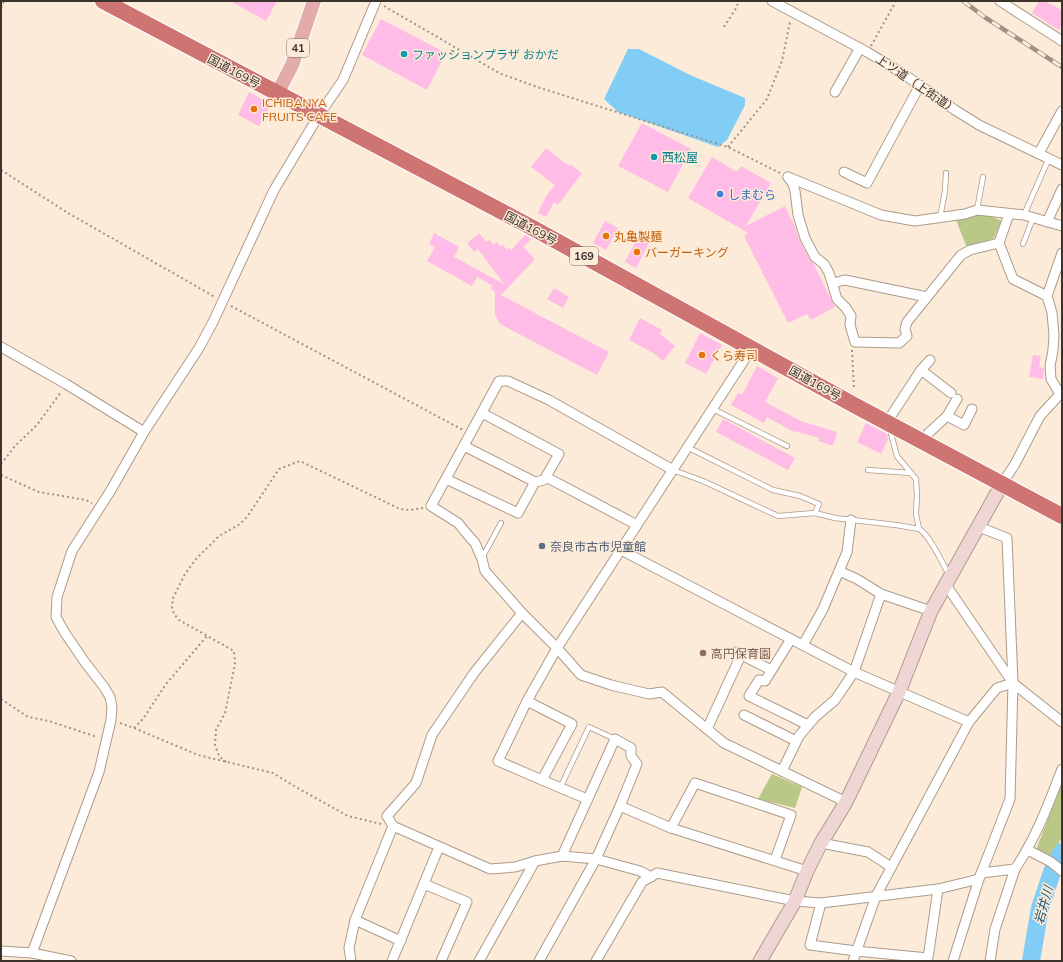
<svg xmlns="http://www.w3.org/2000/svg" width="1063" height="962" viewBox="0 0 1063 962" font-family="Mulish,'Noto Sans JP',sans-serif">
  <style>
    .green { fill: #bac887 }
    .water { fill: #82cdf6 }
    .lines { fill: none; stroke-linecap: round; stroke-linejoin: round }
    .river { stroke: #82cdf6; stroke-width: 18 }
    .building { fill: #ffbce7 }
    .lane-casing { stroke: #ac9b8b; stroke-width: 6 }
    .street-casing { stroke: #ac9b8b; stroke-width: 11 }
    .secondary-casing { stroke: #ac9b8b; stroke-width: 15 }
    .primary-casing { stroke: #fff; stroke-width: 16 }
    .highway-casing { stroke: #fff; stroke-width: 18 }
    .path { stroke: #a09386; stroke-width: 2; stroke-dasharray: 2 3; stroke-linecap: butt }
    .lane { stroke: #fff; stroke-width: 4.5 }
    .street { stroke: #fff; stroke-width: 9 }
    .secondary { stroke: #f0d5d5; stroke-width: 13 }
    .primary { stroke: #e2acaa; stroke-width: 14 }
    .highway { stroke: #ce7472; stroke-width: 16 }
    .rail-casing { stroke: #9e9285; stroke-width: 4.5 }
    .rail { stroke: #fdebd9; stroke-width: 3; stroke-dasharray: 9; stroke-linecap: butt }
    .culture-dot { fill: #0f9aa8; stroke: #fdebd9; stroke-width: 1.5 }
    .food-dot { fill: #e8710a; stroke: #fdebd9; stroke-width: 1.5 }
    .shop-dot { fill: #3f7fe0; stroke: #fdebd9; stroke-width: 1.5 }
    .service-dot { fill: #5c6f8a; stroke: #fdebd9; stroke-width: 1.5 }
    .education-dot { fill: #8d6e63; stroke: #fdebd9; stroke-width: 1.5 }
    .labels { text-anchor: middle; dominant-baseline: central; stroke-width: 3; stroke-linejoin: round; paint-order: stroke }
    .shield { fill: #fdebd9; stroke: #756b61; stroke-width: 1 }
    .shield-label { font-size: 11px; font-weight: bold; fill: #3b342d }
    .culture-label { font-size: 12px; fill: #0d838f; stroke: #fdebd9; text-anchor: start }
    .street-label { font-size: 12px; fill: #3b342d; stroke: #fdebd9 }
    .food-label { font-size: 12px; fill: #c56008; stroke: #fdebd9; text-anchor: start }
    .shop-label { font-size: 12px; fill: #366cbe; stroke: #fdebd9; text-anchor: start }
    .service-label { font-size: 12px; fill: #4e5e75; stroke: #fdebd9; text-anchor: start }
    .education-label { font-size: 12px; fill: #785e54; stroke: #fdebd9; text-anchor: start }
    .water-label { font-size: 13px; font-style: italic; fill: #1f5874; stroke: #fdebd9 }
  </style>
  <rect width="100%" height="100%" fill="#fdebd9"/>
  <g class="green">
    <polygon points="983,213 1002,221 994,238 967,248 956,220"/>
    <polygon points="772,774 802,787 795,808 758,799"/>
    <polygon points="1062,782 1062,836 1052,858 1036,850"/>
  </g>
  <polygon class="water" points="628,49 639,49 690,75 745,98 745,105 727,140 718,147 618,112 604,99"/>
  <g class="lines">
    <polyline class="river" points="1031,961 1040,908 1052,872 1062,852"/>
  </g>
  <g class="building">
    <polygon points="230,1 277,1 266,21"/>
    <polygon points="1039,1 1045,1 1062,10 1062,24 1059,30 1032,13"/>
    <polygon points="381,19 446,53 427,90 362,55"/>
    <polygon points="249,92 271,104 259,126 238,115"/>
    <polygon points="642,123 691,149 668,192 618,166"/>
    <polygon points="546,148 569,166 570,164 582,173 558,205 554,202 546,217 538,213 546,196 555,185 531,167"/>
    <polygon points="712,157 737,172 741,166 771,183 746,226 785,206 795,227 800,241 810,260 813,263 835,307 811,320 807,314 788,323 744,236 748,233 688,198"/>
    <polygon points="605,221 618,228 606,250 593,243"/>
    <polygon points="434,233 459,247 454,257 504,284 478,249 474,252 467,243 479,233 486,242 490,240 493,245 497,242 501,247 503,245 507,250 509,248 511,250 525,235 527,236 531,239 523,247 535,259 501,295 609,352 597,375 500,324 495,314 495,292 491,288 493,286 477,277 472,286 427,261 435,247 429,244"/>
    <polygon points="638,237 649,243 636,268 625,262"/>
    <polygon points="554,288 569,297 563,308 547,299"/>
    <polygon points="640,318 662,330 660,334 675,346 663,361 655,354 629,340"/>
    <polygon points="700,333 722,345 706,374 685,363"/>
    <polygon points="1033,355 1041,356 1039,367 1044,368 1043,379 1029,377"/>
    <polygon points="757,366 778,378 765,402 803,422 837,432 833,446 818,441 819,438 795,431 794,432 767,417 764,423 731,405 738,393 742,395"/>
    <polygon points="723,419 795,458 788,470 716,432"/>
    <polygon points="866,423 887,434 888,439 881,454 857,442"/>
  </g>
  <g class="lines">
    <g class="lane-casing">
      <g id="lane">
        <polyline points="977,210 983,177"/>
        <polyline points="1024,215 1049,158"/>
        <polyline points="940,217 945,191 946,173"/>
        <polyline points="1023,244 1033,218"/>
        <polyline points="713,409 787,446"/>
        <path d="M890,430L897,456L916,479L917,495L916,514L919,529C929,534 943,564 949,575"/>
        <polyline points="689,448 773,490 800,496 819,504 815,513"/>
        <polyline points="673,470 703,481 778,516 815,513 835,518 896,525 919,529"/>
        <polyline points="868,470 911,473"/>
        <polyline points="482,558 501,523"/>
        <polyline points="560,788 589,727 615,739"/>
      </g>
    </g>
    <g class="street-casing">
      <g id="street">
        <polyline points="772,1 867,52 902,73 955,110 979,125 1062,165"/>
        <polyline points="1000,1 1062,41 1062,40"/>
        <polyline points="835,92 860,48"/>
        <polyline points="1039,153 1062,111"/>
        <polyline points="844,172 867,183 920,85"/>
        <polyline points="788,177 793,184 795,191 798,215 805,238 815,257 824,264 829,273 837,299 846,308 851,316 850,325 855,342 899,343 907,336 905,329 907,322 961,255 970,250 999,243"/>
        <polyline points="788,177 881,215 915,221 965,214 977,210 1024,215 1062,226"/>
        <polyline points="1009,214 999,243 1013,279 1047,296"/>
        <polyline points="1047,222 1062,189"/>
        <polyline points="833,283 845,280 927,297"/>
        <polyline points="1,347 66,384 144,432"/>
        <polyline points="921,370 951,393"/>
        <polyline points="1060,394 1051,379 1050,366 1053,350 1054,335 1052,313 1047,296 1062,253"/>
        <polyline points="947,416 964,425 972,409"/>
        <polyline points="887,422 921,370 930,360"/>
        <polyline points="921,440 947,416 957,399"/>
        <polyline points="464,446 535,482"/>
        <polyline points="546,477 637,525"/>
        <polyline points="446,479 518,513 535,482 544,480 559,454 482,413"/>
        <polyline points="1002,484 1015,464 1040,416 1062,392"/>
        <polyline points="621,550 854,672 969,722"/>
        <polyline points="839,571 857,579 881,594 931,611"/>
        <polyline points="946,585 1013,683 1062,722"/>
        <polyline points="522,613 485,571 482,559 475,543 467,534 458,523 431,506 499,381 508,381 549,400 673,470"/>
        <polyline points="791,639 765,681 759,680 749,696 808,725"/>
        <polyline points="803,645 823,609 847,552 851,520"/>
        <polyline points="736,652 771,670"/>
        <polyline points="527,701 572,724 542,780 498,761 527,701 557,648 581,675 611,685 649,694 662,692 724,743 846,802"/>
        <polyline points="744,715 796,741"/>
        <polyline points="707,729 741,655"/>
        <polyline points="782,771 799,736 815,717 835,700 854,672 881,594"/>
        <polyline points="542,780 587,799"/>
        <polyline points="393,826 490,869 515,867 535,861 562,856 596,859 640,871 651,877"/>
        <polyline points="671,828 695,783 791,815 775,860"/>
        <polyline points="821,843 868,852 891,867"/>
        <polyline points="1028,850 1051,862 1062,871"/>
        <polyline points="562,856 615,739 631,748 631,756 637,764 620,806 671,828 807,871"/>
        <path d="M981,873L1015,869C1036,838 1049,803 1062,769"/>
        <polyline points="424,884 467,902 441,961"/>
        <polyline points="821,903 810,945 856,951 928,958 938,889"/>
        <polyline points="355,920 401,941"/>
        <polyline points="1,951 32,953 71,961"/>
        <polyline points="32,953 99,772 111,720 112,707 110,697 104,687 84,661 65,633 56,617 57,597 72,551 111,490 144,432 199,348 213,322 274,190 319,115 343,80 376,1"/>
        <polyline points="351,961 349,948 355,920 393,826 387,816 416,783 432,735 474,673 522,613 557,648 752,348"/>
        <polyline points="392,961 439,847"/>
        <polyline points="479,961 535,861"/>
        <polyline points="539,961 596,859 620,806"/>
        <polyline points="596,961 642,882 657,873 795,901 821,903 938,889 979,879"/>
        <polyline points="853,961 876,896 969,722 997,688 1013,683"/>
        <polyline points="953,961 979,879 1010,799 1013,683 1007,538 979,527"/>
        <polyline points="990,961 995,929 1015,869"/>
      </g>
    </g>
    <g class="secondary-casing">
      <polyline id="secondary" points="760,961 795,901 807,871 821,843 846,802 899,692 931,611 1002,484"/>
    </g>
    <g class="primary-casing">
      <polyline id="primary" points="277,94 292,65 314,1"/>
    </g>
    <g class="highway-casing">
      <polyline id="highway" points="103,1 531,227 854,405 1062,516"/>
    </g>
    <g class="path">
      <polyline points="384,6 499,73 537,87 728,147 780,173"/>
      <polyline points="1,8 4,1"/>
      <polyline points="724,27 735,10 739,1"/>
      <polyline points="871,46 896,1"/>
      <polyline points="728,147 767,99 782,61 790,22"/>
      <polyline points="1,170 68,213 215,297"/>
      <polyline points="231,306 463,430"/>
      <polyline points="852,350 854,390"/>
      <polyline points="1,464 15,446 37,425 61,392"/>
      <polyline points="1,475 39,492 86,500 92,503"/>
      <polyline points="1,699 28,717 49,721 97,737"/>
      <polyline points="120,723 134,728 198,755 273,773 294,786 348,816 381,824"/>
      <polyline points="134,728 143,719 166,684 207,636"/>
      <polyline points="226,762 219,756 215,745 216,730 225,713 235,664 234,651 179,620 174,614 172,607 173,598 185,574 196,559 219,536 240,524 247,517 279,469 300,461 400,509 410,510 423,508"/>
    </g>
    <use href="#lane" class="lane"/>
    <use href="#street" class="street"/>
    <use href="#secondary" class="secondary"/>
    <use href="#primary" class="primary"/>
    <use href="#highway" class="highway"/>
    <g class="rail-casing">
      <polyline id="rail" points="963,1 986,18 1062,67"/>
    </g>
    <use href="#rail" class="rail"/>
  </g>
  <g class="culture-dot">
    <circle cx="404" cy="54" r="4"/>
    <circle cx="654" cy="157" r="4"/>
  </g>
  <g class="food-dot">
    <circle cx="254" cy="109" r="4"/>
    <circle cx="606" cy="236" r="4"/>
    <circle cx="637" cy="252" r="4"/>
    <circle cx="702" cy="355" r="4"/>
  </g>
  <circle class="shop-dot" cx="720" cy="194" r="4"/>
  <circle class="service-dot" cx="542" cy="546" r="4"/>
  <circle class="education-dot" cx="703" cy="653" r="4"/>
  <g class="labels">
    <g class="shield">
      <rect x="287" y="39" width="22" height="18" rx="3"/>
      <rect x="570" y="247" width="28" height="18" rx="3"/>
    </g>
    <g class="shield-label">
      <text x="298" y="48">41</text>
      <text x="584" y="256">169</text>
    </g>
    <g class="culture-label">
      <text x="412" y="54">ファッションプラザ おかだ</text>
      <text x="662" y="157">西松屋</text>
    </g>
    <g class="street-label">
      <text transform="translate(234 71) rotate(28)">国道169号</text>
      <text transform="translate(917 84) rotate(34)">上ツ道（上街道）</text>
      <text transform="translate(531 228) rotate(28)">国道169号</text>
      <text transform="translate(815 383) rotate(29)">国道169号</text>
    </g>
    <g class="food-label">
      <text x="262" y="102">ICHIBANYA<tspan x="262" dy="14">FRUITS CAFE</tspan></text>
      <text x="614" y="236">丸亀製麺</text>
      <text x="645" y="252">バーガーキング</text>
      <text x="710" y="355">くら寿司</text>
    </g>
    <g class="shop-label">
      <text x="728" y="194">しまむら</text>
    </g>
    <g class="service-label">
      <text x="550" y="546">奈良市古市児童館</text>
    </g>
    <g class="education-label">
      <text x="711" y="653">高円保育園</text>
    </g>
    <g class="water-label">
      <text transform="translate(1043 905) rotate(-74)">岩井川</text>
    </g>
  </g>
  <rect width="1063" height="962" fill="none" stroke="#3b342d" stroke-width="4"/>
</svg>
